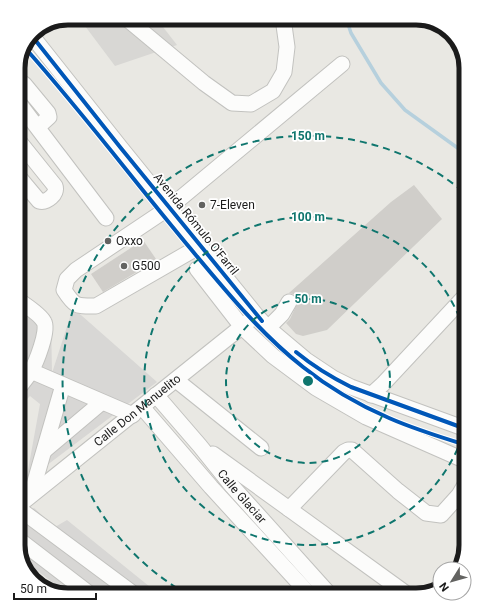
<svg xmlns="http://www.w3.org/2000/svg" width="484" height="613" viewBox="0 0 484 613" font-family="Roboto,sans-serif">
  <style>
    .residential { fill: #d8d7d4 }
    .parking { fill: #d8d7d5 }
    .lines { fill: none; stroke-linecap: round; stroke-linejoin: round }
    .stream { stroke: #b6d0dd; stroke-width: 3.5 }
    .building { fill: #d0ceca }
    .minor-casing { stroke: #c2c2bf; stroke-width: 17 }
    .minor { stroke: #fcfcfb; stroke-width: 15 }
    .cycleway-casing { stroke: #fff; stroke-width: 6 }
    .cycleway { stroke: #0057b8; stroke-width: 4 }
    .ring { fill: none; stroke: #0f766e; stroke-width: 2; stroke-dasharray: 7 5 }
    .poi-dot { fill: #636361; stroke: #fff; stroke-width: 1.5 }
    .labels { text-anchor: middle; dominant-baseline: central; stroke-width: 3.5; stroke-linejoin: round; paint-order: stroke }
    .poi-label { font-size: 12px; fill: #1b1b1b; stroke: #fff; text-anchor: start }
    .street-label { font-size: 12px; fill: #1b1b1b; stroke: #fff }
    .rim { fill: none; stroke: #1b1b1b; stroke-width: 5 }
    .centre { fill: #0f766e; stroke: #fff; stroke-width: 2 }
    .ring-label { font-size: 12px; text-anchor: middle; font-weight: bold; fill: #0f766e; stroke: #fff; stroke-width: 3.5; stroke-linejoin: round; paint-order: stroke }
  </style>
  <rect width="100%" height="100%" fill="#e9e8e3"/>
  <g class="residential">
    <polygon points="67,18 40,38 35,31"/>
    <polygon points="79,18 156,18 177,45 115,66"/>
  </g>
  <g class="parking">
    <polygon points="18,292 51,319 52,373 73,308 157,382 26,481 40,404 30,396 18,408"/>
    <polygon points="34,508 55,527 67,520 160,595 69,595 22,559 18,545 18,520"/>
  </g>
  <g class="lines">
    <polyline class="stream" points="346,18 351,33 381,83 405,110 466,154"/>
  </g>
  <g class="building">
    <polygon points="414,185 442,219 327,330 303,336 296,334 286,323 290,319 298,302 297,297 293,294 289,293 391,202"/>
    <polygon points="143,240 156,259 135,273 103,292 91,274"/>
  </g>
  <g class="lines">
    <g class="minor-casing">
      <g id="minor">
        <polyline points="126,18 204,83 232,103 251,104 273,91 284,72 287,47 283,18"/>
        <polyline points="32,36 120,147 256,315 268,328 306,360 333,378 351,387 466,429"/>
        <polyline points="18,84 24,84 48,113 49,117 38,127"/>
        <polyline points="18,102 106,218"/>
        <path d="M18,176L39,201C47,203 58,194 55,186L18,140"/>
        <path d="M200,246L96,306C76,306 75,307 64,290L67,279L76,270L170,207L342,64"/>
        <polyline points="197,269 242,327 273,356 316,388 366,417 466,461"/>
        <polyline points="268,328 282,314 289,302"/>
        <polyline points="31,371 133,415"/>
        <polyline points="176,380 261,448"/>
        <path d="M18,389C22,383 27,378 31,371C36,363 49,330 44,322C40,314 25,305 18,300"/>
        <path id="s1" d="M156,395L200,446L232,486L330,595"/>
        <polyline points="371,395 383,384 466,295"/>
        <polyline points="142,407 211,487 310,595"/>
        <polyline points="45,450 102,402"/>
        <polyline points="213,454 408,595"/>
        <polyline points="31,495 63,385"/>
        <path id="s2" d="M18,506L250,320"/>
        <polyline points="18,508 135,595"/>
        <polyline points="289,509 344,452 348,450 352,450 398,491 426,513 441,515 459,495 466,483"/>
        <polyline points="18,539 91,595"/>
      </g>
    </g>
    <use href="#minor" class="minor"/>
    <g class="cycleway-casing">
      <g id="cycleway">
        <polyline points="32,36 120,147 262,321"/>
        <path d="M26,49C83,113 135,182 190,248C225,290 260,333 303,367C328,387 359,405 389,418C414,429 440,437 466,445"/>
        <path d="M296,352C313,366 331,377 351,387L466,429"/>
      </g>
    </g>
    <use href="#cycleway" class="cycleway"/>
  </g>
  <g class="ring">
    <circle cx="308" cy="381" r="82"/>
    <path d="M466 426A164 164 0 1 1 466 336"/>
    <path d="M187 594A245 245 0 1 1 465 193"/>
  </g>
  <g class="poi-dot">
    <circle cx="202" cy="205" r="4"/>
    <circle cx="108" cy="241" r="4"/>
    <circle cx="124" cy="266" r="4"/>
  </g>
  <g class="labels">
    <g class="poi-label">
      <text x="210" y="205">7-Eleven</text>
      <text x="116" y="241">Oxxo</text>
      <text x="132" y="266">G500</text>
    </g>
    <g class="street-label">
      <text transform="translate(196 224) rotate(51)">Avenida Rómulo O'Farril</text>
      <text stroke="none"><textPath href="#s2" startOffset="153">Calle Don Manuelito</textPath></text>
      <text stroke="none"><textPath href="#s1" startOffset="133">Calle Glaciar</textPath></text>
    </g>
  </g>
  <path d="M0 0H484V613H0ZM68 25H416A43 43 0 0 1 459 68V545A43 43 0 0 1 416 588H68A43 43 0 0 1 25 545V68A43 43 0 0 1 68 25Z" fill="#fff" fill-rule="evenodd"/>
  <path class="rim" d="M68 25H416A43 43 0 0 1 459 68V545A43 43 0 0 1 416 588H68A43 43 0 0 1 25 545V68A43 43 0 0 1 68 25Z"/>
  <circle cx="308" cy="381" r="6" class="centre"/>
  <g class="ring-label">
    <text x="308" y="140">150 m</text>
    <text x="308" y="221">100 m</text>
    <text x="308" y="303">50 m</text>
  </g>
  <g transform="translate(452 581) rotate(233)"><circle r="19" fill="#ffffff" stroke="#a4a4a4"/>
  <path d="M0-3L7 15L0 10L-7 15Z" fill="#636361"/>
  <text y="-6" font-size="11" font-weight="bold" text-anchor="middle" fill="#1b1b1b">N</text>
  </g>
  <path d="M14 593v6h82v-6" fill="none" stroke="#1b1b1b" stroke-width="2"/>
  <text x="20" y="593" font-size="12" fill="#1b1b1b" stroke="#ffffff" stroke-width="3" paint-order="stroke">50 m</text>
</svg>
